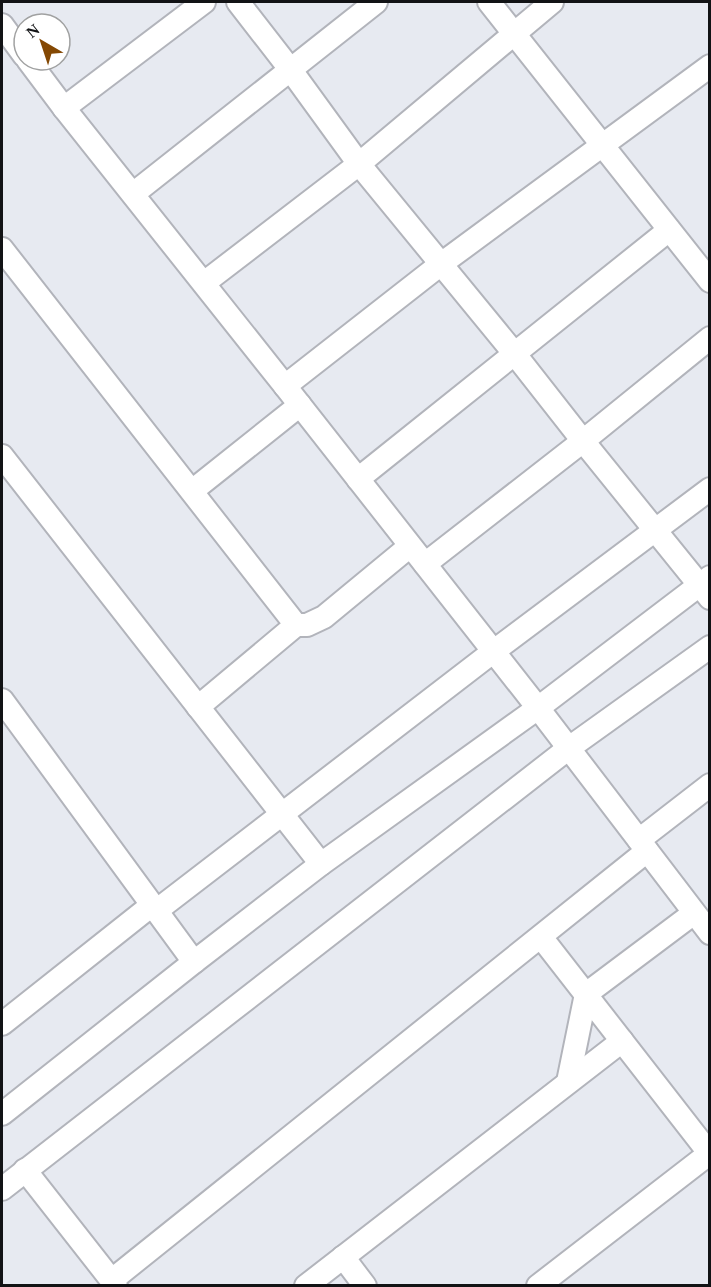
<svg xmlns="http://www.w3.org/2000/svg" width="711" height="1287" viewBox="0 0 711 1287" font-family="Georgia,serif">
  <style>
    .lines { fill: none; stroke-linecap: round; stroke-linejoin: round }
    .minor-casing { stroke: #b2b4bb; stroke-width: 26 }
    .minor { stroke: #fff; stroke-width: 22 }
  </style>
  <rect width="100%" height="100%" fill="#e7eaf1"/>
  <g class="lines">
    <g class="minor-casing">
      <g id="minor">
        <polyline points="238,2 290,69 359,164 514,353 583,441 710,598"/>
        <polyline points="489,2 710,281"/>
        <polyline points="2,25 24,55"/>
        <polyline points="28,60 64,108 285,386 538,708 710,933"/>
        <polyline points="64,108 204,2"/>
        <polyline points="133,194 376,2"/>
        <polyline points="2,249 296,625 307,625 324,617 410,546"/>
        <polyline points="204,283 359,164 552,2"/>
        <polyline points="285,386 441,264 710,66"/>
        <polyline points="2,456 321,864"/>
        <polyline points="358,479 669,230"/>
        <polyline points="192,491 300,405"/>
        <polyline points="425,564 583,441 710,338"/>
        <polyline points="2,700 194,962"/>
        <polyline points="198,707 296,625"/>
        <polyline points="639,840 710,785"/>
        <polyline points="156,911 494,651 710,489"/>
        <polyline points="541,937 622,1041"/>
        <polyline points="2,1024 152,905"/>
        <polyline points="568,1082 586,994 694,913"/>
        <polyline points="2,1114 194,962 321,864 538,708 710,577"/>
        <polyline points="25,1170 116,1286"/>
        <polyline points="2,1189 569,748 710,647"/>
        <polyline points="343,1257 365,1286"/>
        <polyline points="112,1280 647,851"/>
        <polyline points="306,1286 622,1041 710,1154"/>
        <polyline points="538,1286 710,1153"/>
      </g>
    </g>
    <use href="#minor" class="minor"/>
  </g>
  <rect width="711" height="1287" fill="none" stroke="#121315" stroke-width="6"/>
  <g transform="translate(42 42) rotate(321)"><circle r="28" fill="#ffffff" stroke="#a0a1a1" stroke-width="1.5"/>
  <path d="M0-4.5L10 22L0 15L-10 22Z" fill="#844803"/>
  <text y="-9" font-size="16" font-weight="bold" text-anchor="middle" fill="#121315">N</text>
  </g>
</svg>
